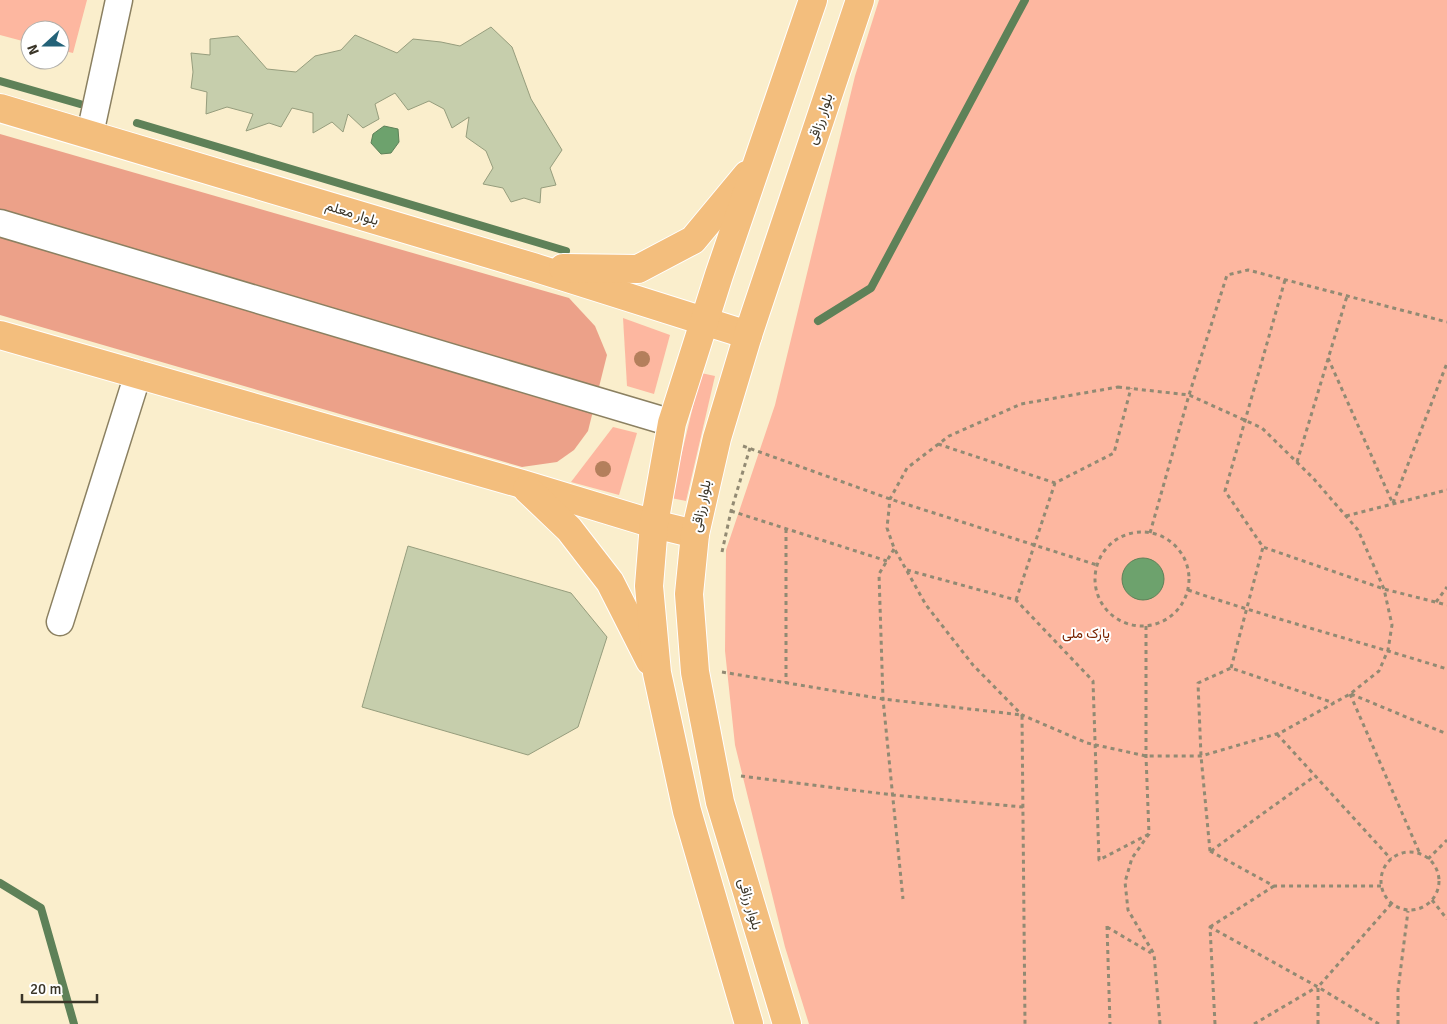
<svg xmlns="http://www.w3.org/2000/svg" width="1447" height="1024" viewBox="0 0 1447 1024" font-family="Signika,Vazirmatn,sans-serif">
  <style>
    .green { fill: #fdb7a0 }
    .forest { fill: #eca189 }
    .water { fill: #6da26d; stroke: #5e8158 }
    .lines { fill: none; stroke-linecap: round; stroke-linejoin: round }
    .stream { stroke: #5e8158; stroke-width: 8 }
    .building { fill: #c6ceac; stroke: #969d7d }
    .street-casing { stroke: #8b8061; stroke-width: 29 }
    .primary-casing { stroke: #fff; stroke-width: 30 }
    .path { stroke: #928a73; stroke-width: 3; stroke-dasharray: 4 4; stroke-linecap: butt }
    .street { stroke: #fff; stroke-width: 26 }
    .primary { stroke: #f3be7d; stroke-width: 28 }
    .tree { fill: #b47f5c }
    .labels { text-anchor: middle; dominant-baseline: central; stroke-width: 4; stroke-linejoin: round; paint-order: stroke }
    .street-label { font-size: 14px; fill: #3a3528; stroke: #fff }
    .park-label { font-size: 14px; fill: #7a2401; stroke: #fff }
  </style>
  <rect width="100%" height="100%" fill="#faeecc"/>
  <g class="green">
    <polygon points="0,0 87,0 73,53 60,50 60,30 30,30 30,43 0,35"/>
    <polygon points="879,0 1447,0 1447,1024 809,1024 785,947 735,745 725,651 726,550 775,405 855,76"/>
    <polygon points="623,318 670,335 654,394 627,386"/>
    <polygon points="701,373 715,376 686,501 671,498"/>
    <polygon points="613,427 637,433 619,495 571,482"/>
  </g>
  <polygon class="forest" points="0,134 569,298 595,326 607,355 588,431 574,450 557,462 522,467 0,315"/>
  <g class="water">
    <polygon points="384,126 398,129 399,142 391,153 381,154 371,143 373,134"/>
    <circle cx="1143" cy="579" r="21"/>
  </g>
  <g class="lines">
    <g class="stream">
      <polyline points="0,81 80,104"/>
      <polyline points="137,123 566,251"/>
      <polyline points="818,321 871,288 1025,0"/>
      <polyline points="0,883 41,908 74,1024"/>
    </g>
  </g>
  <g class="building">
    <polygon points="491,27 512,47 531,99 562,150 550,168 556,185 541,188 540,203 524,198 511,202 503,188 483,184 493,168 486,151 466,137 469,117 452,128 444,109 429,101 408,110 395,93 375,104 379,119 363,128 348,114 343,132 332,122 313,133 313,113 292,108 281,127 269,123 246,131 253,114 227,107 206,114 207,92 191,88 193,72 191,53 210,55 210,39 238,36 267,69 296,72 315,56 341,50 355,35 397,53 413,39 441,42 460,46"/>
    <polygon points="408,546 571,593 607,637 578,727 528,755 362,707"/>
  </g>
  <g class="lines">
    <g class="street-casing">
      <g id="street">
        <polyline points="90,134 119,0"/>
        <polyline points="0,223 672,423"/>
        <polyline points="60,622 138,374"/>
      </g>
    </g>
    <g class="primary-casing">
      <g id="primary">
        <polyline points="0,108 533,267 748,335"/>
        <polyline points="563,268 638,269 693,240 747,175"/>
        <polyline points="0,335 522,484 654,524 695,534"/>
        <polyline points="527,489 569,529 610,582 650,661"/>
        <polyline points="749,1024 687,811 657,673 649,586 654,524 672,423 719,275 813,0"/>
        <polyline points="787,1024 720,802 695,672 689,594 695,534 717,438 748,335 860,0"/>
      </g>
    </g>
    <g class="path">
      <polyline points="1285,280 1225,491 1263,547 1384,589 1447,605"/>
      <polyline points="1328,358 1393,504"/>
      <polygon points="1118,387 1189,395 1262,428 1313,478 1358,530 1384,589 1392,625 1388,650 1379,671 1350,694 1280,733 1201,756 1146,756 1087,743 1022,715 973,665 926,605 894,548 887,528 890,499 907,468 949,436 1021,404"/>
      <polyline points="938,444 1055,483"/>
      <polyline points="743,446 890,499 1097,565"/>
      <polyline points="1297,462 1347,296"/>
      <polyline points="1393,503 1447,363"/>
      <polyline points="731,511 887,561"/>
      <polyline points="1346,516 1447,490"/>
      <polyline points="786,529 786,683"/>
      <circle cx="1142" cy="579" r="47"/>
      <polyline points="1150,533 1189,395 1227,275 1248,270 1447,322"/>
      <polyline points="894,549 879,574 883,699 903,899"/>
      <polyline points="722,552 731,511 750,448"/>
      <polyline points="907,570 1016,600 1093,681 1099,860 1149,834"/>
      <path d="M1188,590C1274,619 1361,642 1447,669"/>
      <polyline points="1016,600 1055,483 1114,453 1131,388"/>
      <polyline points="1436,602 1447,587"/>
      <polyline points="1146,626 1146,756 1149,834 1132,858 1125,882 1128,910 1154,954 1160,1024"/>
      <polyline points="1231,668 1263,547"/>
      <polyline points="722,672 883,699 1022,715 1025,1024"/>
      <polyline points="1350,694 1420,854"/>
      <polyline points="1351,694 1447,734"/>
      <polyline points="1277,734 1391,859"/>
      <polyline points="741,776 893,795 1023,807"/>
      <polyline points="1210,851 1201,756 1198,683 1231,668 1334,703"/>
      <polyline points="1210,851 1274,886 1381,886"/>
      <polyline points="1211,851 1315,776"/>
      <circle cx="1410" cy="881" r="29"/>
      <polyline points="1428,859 1447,840"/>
      <polyline points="1432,900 1447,919"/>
      <polyline points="1107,926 1110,1024"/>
      <polyline points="1107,927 1151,953"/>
      <polyline points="1210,927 1274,886"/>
      <polyline points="1215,1024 1210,927 1318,987 1379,1024"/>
      <polyline points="1254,1024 1317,987"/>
      <polyline points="1318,1024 1318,987 1391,904"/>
      <polyline points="1398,1024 1398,990 1408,911"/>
    </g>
    <use href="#street" class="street"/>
    <use href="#primary" class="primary"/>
  </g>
  <g class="tree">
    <circle cx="642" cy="359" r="8"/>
    <circle cx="603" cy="469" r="8"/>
  </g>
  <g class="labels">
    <g class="street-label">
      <text transform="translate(820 119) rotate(-71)">بلوار رزاقی</text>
      <text transform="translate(352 213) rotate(17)">بلوار معلم</text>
      <text transform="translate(701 506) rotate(-78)">بلوار رزاقی</text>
      <text transform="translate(750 904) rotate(74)">بلوار رزاقی</text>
    </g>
    <g class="park-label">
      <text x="1086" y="633">پارک ملی</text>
    </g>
  </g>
  <g transform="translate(45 45) rotate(249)"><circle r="24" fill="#ffffff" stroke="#b0aea9"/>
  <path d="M0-4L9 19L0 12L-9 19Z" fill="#236278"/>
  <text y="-8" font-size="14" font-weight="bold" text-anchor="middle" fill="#3a3528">N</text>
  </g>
  <path d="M22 994v8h75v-8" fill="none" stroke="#3a3528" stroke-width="2.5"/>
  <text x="30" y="994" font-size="15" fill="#3a3528" stroke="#ffffff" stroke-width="4" paint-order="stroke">20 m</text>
</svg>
